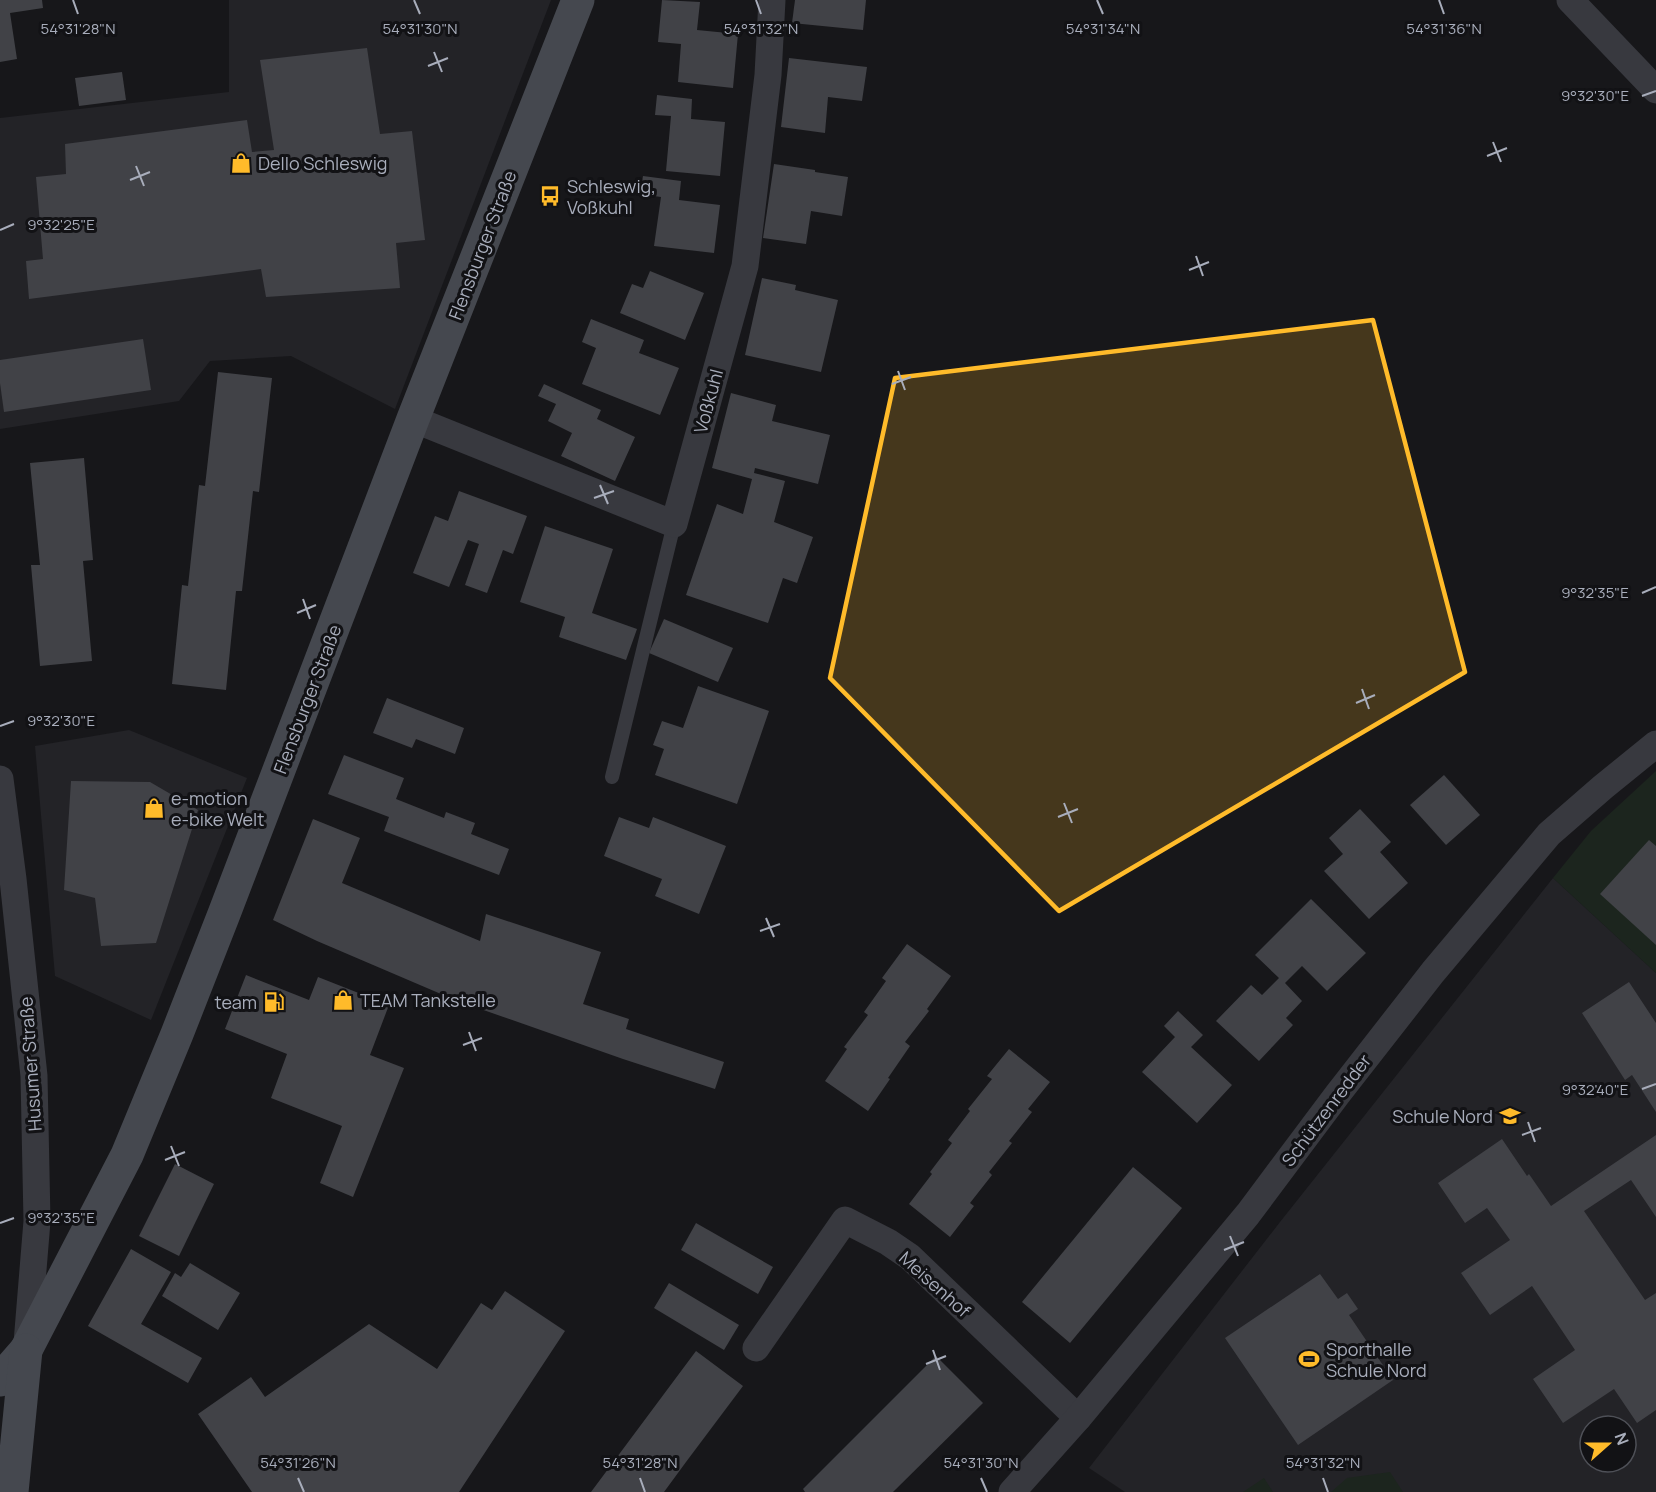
<svg xmlns="http://www.w3.org/2000/svg" width="1656" height="1492" viewBox="0 0 1656 1492" font-family="Manrope,sans-serif">
  <style>
    .built { fill: #232327; fill-rule: evenodd }
    .green { fill: #1c251e }
    .building { fill: #414247 }
    .lines { fill: none; stroke-linecap: round; stroke-linejoin: round }
    .lane { stroke: #38393f; stroke-width: 14 }
    .street { stroke: #38393f; stroke-width: 27 }
    .secondary { stroke: #45484f; stroke-width: 33 }
    .marked { fill: #ffbb2a; fill-opacity: 0.2; stroke: #ffbb2a; stroke-width: 4.5; stroke-linejoin: round }
    .ticks { fill: none; stroke: #a8adbb; stroke-width: 2 }
    .labels { text-anchor: middle; dominant-baseline: central; stroke-width: 6; stroke-linejoin: round; paint-order: stroke }
    .poi-label { font-size: 18px; fill: #a8adbb; stroke: #121215; text-anchor: start }
    .street-label { font-size: 18px; fill: #a8adbb; stroke: #121215 }
    .ticks-label { font-size: 15px; text-anchor: middle; fill: #a8adbb; stroke: #121215; stroke-width: 6; stroke-linejoin: round; paint-order: stroke }
  </style>
  <rect width="100%" height="100%" fill="#17171a"/>
  <g class="built">
    <polygon points="229,0 551,0 395,409 291,356 210,361 179,401 0,429 0,118 229,92"/>
    <polygon points="129,730 247,778 151,1020 55,976 35,746"/>
    <path d="M1553,878L1656,973V1492H1125L1089,1468L1280,1222ZM1590,1426H1626V1462H1590Z"/>
  </g>
  <g class="green">
    <polygon points="1656,771 1656,973 1553,878 1591,831"/>
    <polygon points="1390,1472 1403,1492 1331,1492 1347,1478"/>
    <polygon points="1264,1478 1273,1492 1243,1492"/>
  </g>
  <g class="building">
    <polygon points="0,0 42,0 43,8 10,13 17,59 0,62"/>
    <polygon points="662,0 700,2 697,30 738,34 733,88 678,82 681,44 658,42"/>
    <polygon points="795,0 866,0 863,30 792,23"/>
    <polygon points="367,48 380,134 412,131 425,240 396,243 400,288 266,297 261,269 29,299 26,261 43,259 36,177 66,174 65,144 247,120 252,152 274,150 260,60"/>
    <polygon points="789,58 867,67 862,101 828,97 825,133 781,127"/>
    <polygon points="122,72 126,100 79,106 75,78"/>
    <polygon points="657,95 692,99 691,119 725,122 720,176 666,171 671,116 655,115"/>
    <polygon points="774,164 815,170 815,172 848,177 842,216 811,211 806,244 763,238"/>
    <polygon points="643,176 681,181 679,200 720,205 714,253 654,246 661,197 640,194"/>
    <polygon points="650,271 704,293 685,340 620,313 632,284 643,288"/>
    <polygon points="762,278 796,285 795,290 838,300 821,372 745,355"/>
    <polygon points="591,319 644,340 639,353 679,368 660,415 582,384 596,348 582,342"/>
    <polygon points="143,339 151,390 4,412 0,383 0,360"/>
    <polygon points="218,372 272,378 259,492 253,491 242,591 236,591 226,690 172,684 182,585 188,586 199,485 205,486"/>
    <polygon points="544,384 601,410 597,419 635,437 615,481 561,456 572,433 548,421 556,404 538,396"/>
    <polygon points="731,393 776,405 772,421 830,435 818,484 755,468 754,473 785,481 774,522 813,537 797,583 783,578 768,623 686,595 717,504 743,514 752,479 712,468"/>
    <polygon points="84,458 93,560 83,561 92,661 40,666 31,565 40,565 30,463"/>
    <polygon points="459,491 527,516 513,554 503,550 487,593 465,585 479,544 468,540 449,587 413,573 435,516 448,521"/>
    <polygon points="545,526 613,549 592,613 637,629 626,660 559,637 565,617 520,602"/>
    <polygon points="664,619 733,648 718,682 649,653"/>
    <polygon points="698,686 769,711 737,804 655,775 664,749 653,745 662,721 683,728"/>
    <polygon points="387,698 464,728 455,754 416,739 412,748 373,733"/>
    <polygon points="344,755 404,778 396,799 444,818 446,812 475,823 471,834 509,849 499,875 384,831 389,817 328,794"/>
    <polygon points="1444,775 1480,815 1446,845 1410,805"/>
    <polygon points="71,781 150,782 198,810 156,943 101,946 95,898 64,890"/>
    <polygon points="1360,809 1391,842 1380,852 1408,883 1369,919 1324,871 1343,854 1329,838"/>
    <polygon points="619,817 649,828 653,817 726,846 699,914 655,896 662,879 604,856"/>
    <polygon points="313,819 360,838 342,883 480,941 486,914 601,952 583,1004 629,1019 626,1029 724,1062 715,1089 623,1059 455,1000 317,941 273,920"/>
    <polygon points="1649,840 1656,846 1656,945 1600,894"/>
    <polygon points="1311,899 1366,953 1327,991 1302,966 1285,983 1302,1001 1286,1018 1293,1025 1259,1061 1216,1021 1251,985 1262,995 1279,978 1255,955"/>
    <polygon points="907,944 951,976 927,1009 929,1011 905,1042 910,1046 888,1078 890,1079 868,1111 825,1081 847,1049 844,1047 868,1015 864,1012 886,981 882,978"/>
    <polygon points="246,975 309,1000 318,977 389,1005 370,1055 404,1068 353,1197 320,1183 342,1126 271,1098 287,1054 225,1029"/>
    <polygon points="1629,982 1656,1023 1656,1112 1632,1075 1625,1080 1582,1013"/>
    <polygon points="1178,1011 1203,1035 1191,1047 1232,1085 1197,1123 1142,1072 1175,1037 1164,1026"/>
    <polygon points="1009,1049 1050,1082 1028,1109 1032,1112 1009,1141 1012,1143 989,1172 992,1175 970,1203 974,1206 950,1237 909,1204 932,1174 930,1172 952,1143 948,1140 970,1111 968,1109 992,1079 987,1076"/>
    <polygon points="1656,1135 1656,1217 1631,1180 1584,1211 1645,1300 1656,1293 1656,1410 1637,1423 1614,1389 1563,1423 1533,1379 1575,1350 1532,1286 1490,1315 1461,1273 1510,1240 1487,1208 1465,1223 1438,1183 1502,1139 1527,1176 1529,1174 1551,1206"/>
    <polygon points="175,1164 214,1184 179,1256 139,1236"/>
    <polygon points="1133,1167 1182,1208 1070,1343 1022,1302"/>
    <polygon points="696,1223 773,1267 758,1294 681,1250"/>
    <polygon points="131,1249 171,1272 141,1324 202,1358 188,1383 88,1326"/>
    <polygon points="190,1263 240,1293 218,1330 162,1296 175,1273 181,1277"/>
    <polygon points="1320,1274 1338,1299 1347,1293 1358,1309 1349,1315 1393,1380 1298,1445 1225,1338"/>
    <polygon points="669,1283 739,1325 724,1350 654,1308"/>
    <polygon points="505,1291 565,1331 459,1492 252,1492 198,1414 251,1377 265,1397 369,1324 437,1369 481,1303 492,1310"/>
    <polygon points="696,1351 743,1386 686,1462 664,1492 591,1492"/>
    <polygon points="936,1356 983,1403 893,1492 805,1492 803,1489"/>
  </g>
  <g class="lines">
    <polyline class="lane" points="612,777 674,524"/>
    <g class="street">
      <polyline points="1570,0 1656,90"/>
      <polyline points="413,419 674,524 745,266 768,75 772,0"/>
      <polyline points="0,779 13,879 34,1076 37,1221 27,1343"/>
      <polyline points="756,1348 845,1220 888,1242 910,1257 1078,1418"/>
      <polyline points="1012,1492 1078,1418 1248,1214 1337,1095 1433,972 1549,834 1603,787 1656,744"/>
    </g>
    <g class="secondary">
      <polyline points="0,1380 26,1350 127,1155 177,1034 224,914 413,419 578,0"/>
      <polyline points="12,1492 26,1350"/>
    </g>
  </g>
  <path class="marked" d="M1373,320L1465,672L1059,911L830,678L895,378Z"/>
  <path class="ticks" d="M73,0L78,14M414,0L420,14M756,0L761,14M1097,0L1103,14M1439,0L1444,14M434,52L442,72M428,66L448,58M1642,96L1656,91M1493,142L1501,162M1487,156L1507,148M136,166L144,186M130,180L150,172M0,230L14,224M1196,256L1203,276M1189,270L1209,262M898,371L905,390M892,384L911,377M600,485L608,504M594,498L614,491M1642,593L1656,587M303,599L310,619M297,613L316,605M1362,689L1369,709M1356,703L1375,695M0,726L14,721M1064,803L1072,823M1058,817L1078,809M766,918L774,937M760,931L780,924M469,1032L476,1051M463,1045L482,1038M1642,1089L1656,1084M1528,1122L1535,1142M1522,1135L1541,1128M171,1146L179,1166M165,1160L185,1152M0,1223L14,1218M1230,1236L1238,1256M1224,1250L1244,1242M933,1350L940,1370M926,1364L946,1356M298,1478L304,1492M640,1478L645,1492M981,1478L987,1492M1323,1478L1328,1492"/>
  <defs>
    <g id="shop-bare" transform="scale(1.62)"><path d="M-5-2.5h2.3a2.7 3.5 0 0 1 5.4 0H5L5.5 6h-11ZM-1.5-2.5h3a1.5 2.3 0 0 0-3 0Z" fill="#ffbb2a" stroke="#121215" stroke-width="2.5" paint-order="stroke"/></g>
    <g id="bus-bare" transform="scale(1.62)"><path d="M-5-6H5V4H4V6H2V4H-2V6H-4V4H-5ZM-3.5-4V0h7V-4ZM-3.5 1.2v1.5H-2V1.2ZM2 1.2v1.5H3.5V1.2Z" fill="#ffbb2a" stroke="#121215" stroke-width="2.5" paint-order="stroke"/></g>
    <g id="fuel-bare" transform="scale(1.62)"><path d="M-5.5-6h7V0h2V4h1.3V-2.5L3-4.5l.8-.8L6-3V5H2.5V1h-1V6h-7ZM-4.2-4.7v3.2H.2V-4.7Z" fill="#ffbb2a" stroke="#121215" stroke-width="2.5" paint-order="stroke"/></g>
    <g id="school-bare" transform="scale(1.62)"><path d="M0-5L7-2L0 1L-7-2ZM-4 1L0 2.5L4 1V4Q0 6-4 4Z" fill="#ffbb2a" stroke="#121215" stroke-width="2.5" paint-order="stroke"/></g>
    <g id="stadium-bare" transform="scale(1.62)"><path d="M0-5a6.5 5 0 1 0 0 10a6.5 5 0 1 0 0-10ZM-3.5-1.8h7v3.6h-7Z" fill="#ffbb2a" stroke="#121215" stroke-width="2.5" paint-order="stroke"/></g>
  </defs>
  <g fill-rule="evenodd">
    <use href="#shop-bare" x="241" y="163"/>
    <use href="#bus-bare" x="550" y="196"/>
    <use href="#shop-bare" x="154" y="808"/>
    <use href="#shop-bare" x="343" y="1000"/>
    <use href="#fuel-bare" x="274" y="1002"/>
    <use href="#school-bare" x="1510" y="1116"/>
    <use href="#stadium-bare" x="1309" y="1359"/>
  </g>
  <g class="labels">
    <g class="poi-label">
      <text x="258" y="163">Dello Schleswig</text>
      <text x="567" y="186">Schleswig,<tspan x="567" dy="21">Voßkuhl</tspan></text>
      <text x="171" y="798">e-motion<tspan x="171" dy="21">e-bike Welt</tspan></text>
      <text x="360" y="1000">TEAM Tankstelle</text>
      <text x="257" y="1002" text-anchor="end">team</text>
      <text x="1493" y="1116" text-anchor="end">Schule Nord</text>
      <text x="1326" y="1349">Sporthalle<tspan x="1326" dy="21">Schule Nord</tspan></text>
    </g>
    <g class="street-label">
      <text transform="translate(482 245) rotate(-69)">Flensburger Straße</text>
      <text transform="translate(708 401) rotate(-75)">Voßkuhl</text>
      <text transform="translate(307 699) rotate(-69)">Flensburger Straße</text>
      <text transform="translate(30 1064) rotate(-94)">Husumer Straße</text>
      <text transform="translate(1326 1110) rotate(-53)">Schützenredder</text>
      <text transform="translate(935 1284) rotate(42)">Meisenhof</text>
    </g>
  </g>
  <g class="ticks-label">
    <text x="78" y="34">54°31'28"N</text>
    <text x="420" y="34">54°31'30"N</text>
    <text x="761" y="34">54°31'32"N</text>
    <text x="1103" y="34">54°31'34"N</text>
    <text x="1444" y="34">54°31'36"N</text>
    <text x="1595" y="101">9°32'30"E</text>
    <text x="61" y="230">9°32'25"E</text>
    <text x="1595" y="598">9°32'35"E</text>
    <text x="61" y="726">9°32'30"E</text>
    <text x="1595" y="1095">9°32'40"E</text>
    <text x="61" y="1223">9°32'35"E</text>
    <text x="298" y="1468">54°31'26"N</text>
    <text x="640" y="1468">54°31'28"N</text>
    <text x="981" y="1468">54°31'30"N</text>
    <text x="1323" y="1468">54°31'32"N</text>
  </g>
  <g transform="translate(1608 1444) rotate(69)"><circle r="28" fill="#121215" stroke="#4e5057" stroke-width="1.5"/>
  <path d="M0-4.5L10 22L0 15L-10 22Z" fill="#ffbb2a"/>
  <text y="-9" font-size="16" font-weight="bold" text-anchor="middle" fill="#a8adbb">N</text>
  </g>
</svg>
